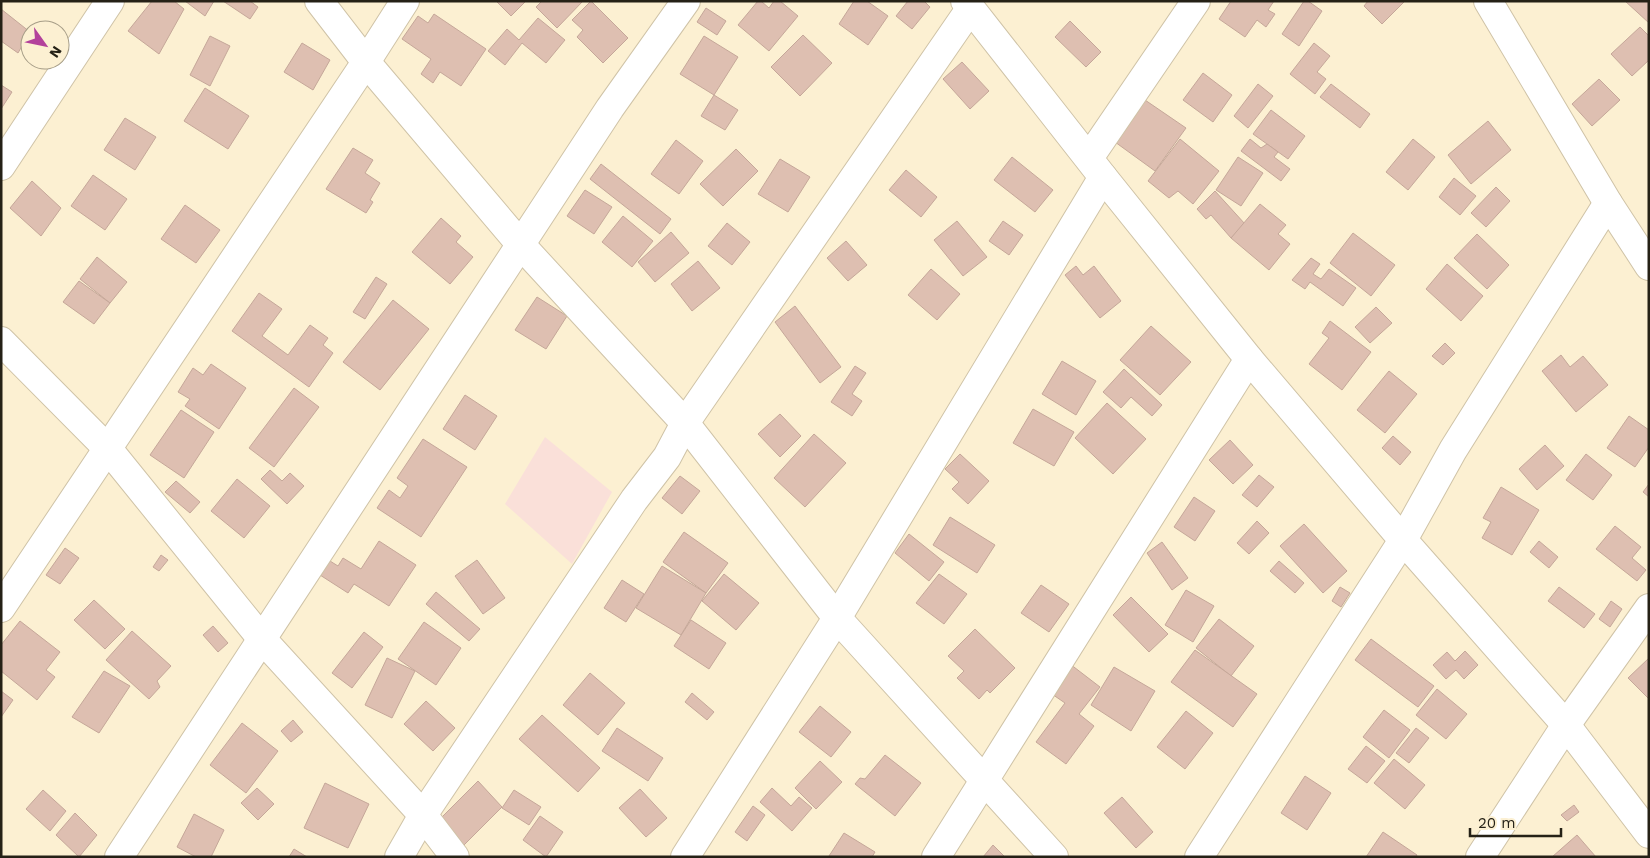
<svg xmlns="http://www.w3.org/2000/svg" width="1650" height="858" viewBox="0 0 1650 858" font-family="'Work Sans',sans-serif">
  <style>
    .commercial { fill: #fae0d9 }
    .building { fill: #debfb1; stroke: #c5a799 }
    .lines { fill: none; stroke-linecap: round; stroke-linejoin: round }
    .street-casing { stroke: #cfc3a7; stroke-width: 30 }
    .street { stroke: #fff; stroke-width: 28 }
  </style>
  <rect width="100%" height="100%" fill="#fcf0d2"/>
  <polygon class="commercial" points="545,437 612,492 572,564 505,504"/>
  <g class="building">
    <polygon points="152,1 174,1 184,9 159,54 128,31"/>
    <polygon points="185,1 214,1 205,16"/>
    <polygon points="223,1 250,1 258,7 250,19"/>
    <polygon points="496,1 526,1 511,16"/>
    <polygon points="542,1 583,1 557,28 536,7"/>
    <polygon points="591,1 628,38 603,63 577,37 583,30 572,20"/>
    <polygon points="758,1 761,1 769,8 774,1 780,1 798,16 769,51 738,25"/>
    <polygon points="854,1 867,1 888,16 868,45 839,24"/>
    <polygon points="908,1 924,1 930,7 912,29 896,16"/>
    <polygon points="1231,1 1274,1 1268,10 1275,14 1266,27 1257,20 1245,37 1219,19"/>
    <polygon points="1304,1 1308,1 1322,11 1299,46 1282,34"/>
    <polygon points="1368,1 1405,1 1382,24 1364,6"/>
    <polygon points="1625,1 1649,1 1649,23"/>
    <polygon points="706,8 726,21 717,35 697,22"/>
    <polygon points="1,9 30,32 18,53 1,41"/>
    <polygon points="434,14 486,49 461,86 440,72 433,83 421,74 431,59 402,39 418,16 428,23"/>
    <polygon points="538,18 565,40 546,63 522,43 505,65 488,51 507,29 519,40"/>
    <polygon points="1070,21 1101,52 1086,67 1055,37"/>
    <polygon points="1640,27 1649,36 1649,60 1632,76 1611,54"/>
    <polygon points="803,35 832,63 800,96 771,67"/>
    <polygon points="210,36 230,46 210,86 190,75"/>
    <polygon points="704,36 738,57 714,95 680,74"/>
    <polygon points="302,43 330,60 313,90 284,72"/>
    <polygon points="1314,43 1330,56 1317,72 1326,79 1315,94 1290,74"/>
    <polygon points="962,62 989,91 970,109 943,79"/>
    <polygon points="1203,73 1232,95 1213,122 1183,100"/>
    <polygon points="1599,79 1620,100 1592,126 1572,104"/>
    <polygon points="1258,84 1273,96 1248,128 1234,116"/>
    <polygon points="1331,84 1370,114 1360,128 1320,97"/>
    <polygon points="1,85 12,92 1,109"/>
    <polygon points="205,88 249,116 228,149 184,121"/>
    <polygon points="714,95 738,110 725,130 701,116"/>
    <polygon points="1145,100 1186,128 1155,171 1115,142"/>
    <polygon points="1271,110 1305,136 1288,159 1253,134"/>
    <polygon points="125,118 156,137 135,170 104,150"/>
    <polygon points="1488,121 1511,150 1471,184 1448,155"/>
    <polygon points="1180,139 1219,171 1193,204 1178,191 1169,198 1148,181"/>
    <polygon points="1250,139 1261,148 1267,144 1278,152 1274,157 1290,169 1281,181 1241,151"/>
    <polygon points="1413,139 1435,157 1408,190 1386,172"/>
    <polygon points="676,140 703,161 679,194 651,174"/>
    <polygon points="353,148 373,160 365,173 380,183 370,200 373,202 366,213 326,189"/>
    <polygon points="736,149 758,171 723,206 700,184"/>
    <polygon points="1012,157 1053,190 1035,212 994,180"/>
    <polygon points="1238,157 1263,173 1241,206 1216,190"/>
    <polygon points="780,159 810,177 788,212 758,194"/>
    <polygon points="601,164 671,219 660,234 590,179"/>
    <polygon points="906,170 937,197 921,217 889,190"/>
    <polygon points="93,175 127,199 105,230 71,206"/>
    <polygon points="1454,178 1476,196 1460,215 1439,197"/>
    <polygon points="32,181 61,208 41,236 10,208"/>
    <polygon points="1496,187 1510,201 1486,227 1471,213"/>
    <polygon points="585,190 612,207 594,234 567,216"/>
    <polygon points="1215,191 1245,224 1231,238 1211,215 1206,219 1197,209"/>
    <polygon points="1260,204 1286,225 1278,234 1290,244 1269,270 1231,238"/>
    <polygon points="185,205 220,230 196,263 161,239"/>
    <polygon points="623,216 653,241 632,267 602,242"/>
    <polygon points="441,218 461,236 456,242 473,257 450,284 412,252"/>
    <polygon points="957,221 987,257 963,276 934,240"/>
    <polygon points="1003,221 1023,235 1009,255 989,241"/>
    <polygon points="727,223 750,242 732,265 708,246"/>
    <polygon points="671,232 689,253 655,282 638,262"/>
    <polygon points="1353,233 1395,265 1371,296 1330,263"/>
    <polygon points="1477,234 1509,265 1487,289 1454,258"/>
    <polygon points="846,241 867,265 848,281 827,258"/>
    <polygon points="97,257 127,282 110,303 80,279"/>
    <polygon points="1311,258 1320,264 1313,274 1321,279 1329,269 1356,288 1343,306 1310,282 1305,289 1292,280"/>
    <polygon points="698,261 720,288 692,311 671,284"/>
    <polygon points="1447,264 1483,296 1461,321 1426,289"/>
    <polygon points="1076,266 1083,275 1094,266 1121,301 1100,318 1065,275"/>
    <polygon points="931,269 960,294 937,320 908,295"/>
    <polygon points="376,277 387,284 365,319 353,312"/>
    <polygon points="79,281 110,303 94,324 63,302"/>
    <polygon points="259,293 282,309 262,336 288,355 310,325 328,338 323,345 333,353 309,387 232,331"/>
    <polygon points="537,297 567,316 546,349 515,330"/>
    <polygon points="393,300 429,329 380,390 343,362"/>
    <polygon points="795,306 841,367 820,383 775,322"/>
    <polygon points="1376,307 1392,323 1370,343 1355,327"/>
    <polygon points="1330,321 1371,352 1342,390 1309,364 1329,338 1322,333"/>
    <polygon points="1151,326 1191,362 1160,395 1120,360"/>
    <polygon points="1445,343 1455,353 1443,365 1432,356"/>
    <polygon points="1561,355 1570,367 1583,356 1608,385 1576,412 1542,371"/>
    <polygon points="1062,361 1096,381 1076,415 1042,394"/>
    <polygon points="211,364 246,388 219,429 185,406 190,399 178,392 193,368 203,375"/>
    <polygon points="855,366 866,373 852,394 862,401 852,416 831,402"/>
    <polygon points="1124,369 1162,405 1152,416 1131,397 1121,408 1103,392"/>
    <polygon points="1389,371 1417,394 1385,433 1357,410"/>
    <polygon points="294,388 319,407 274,467 249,448"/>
    <polygon points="465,395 497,416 475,450 443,429"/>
    <polygon points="1107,403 1146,439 1113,474 1075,438"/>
    <polygon points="1033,409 1074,432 1054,466 1013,443"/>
    <polygon points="181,410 214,432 184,478 150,455"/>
    <polygon points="780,414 801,436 780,457 758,434"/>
    <polygon points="1629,416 1649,430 1649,447 1635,467 1607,448"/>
    <polygon points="814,434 846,463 805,507 774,478"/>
    <polygon points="1393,436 1411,452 1400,465 1382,448"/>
    <polygon points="423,439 467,467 421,537 377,508 389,490 400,498 408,486 397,478"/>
    <polygon points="1230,440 1253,465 1233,484 1209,460"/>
    <polygon points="1545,445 1564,466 1537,490 1519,469"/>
    <polygon points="960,454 989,481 968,504 952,489 959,482 945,469"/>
    <polygon points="1586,454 1612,475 1593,500 1566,480"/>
    <polygon points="270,470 282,481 290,473 304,486 287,504 261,479"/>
    <polygon points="1259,475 1274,487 1257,507 1242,495"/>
    <polygon points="680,476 700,491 682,514 662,498"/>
    <polygon points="237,479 270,506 244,538 211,511"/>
    <polygon points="176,481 200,502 190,513 165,492"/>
    <polygon points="1649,484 1649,497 1643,492"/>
    <polygon points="1501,487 1539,510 1512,555 1482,538 1491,522 1483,518"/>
    <polygon points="1194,497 1215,511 1195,541 1174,527"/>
    <polygon points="950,517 995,545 977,573 933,545"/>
    <polygon points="1257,521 1269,533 1249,554 1237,543"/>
    <polygon points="1304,524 1347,571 1323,593 1280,546"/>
    <polygon points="1615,526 1641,547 1632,558 1646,570 1637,581 1596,549"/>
    <polygon points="684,532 728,563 706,593 663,562"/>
    <polygon points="909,534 944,562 929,581 895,553"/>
    <polygon points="379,541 416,565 389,606 354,584 348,593 320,575 330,561 338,566 343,558 361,569"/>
    <polygon points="1539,541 1558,557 1549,568 1530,552"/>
    <polygon points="1162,542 1188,578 1172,590 1147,553"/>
    <polygon points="65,548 79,558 60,584 46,575"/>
    <polygon points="161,555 168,560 159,571 153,567"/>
    <polygon points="477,560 505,598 483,614 455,576"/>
    <polygon points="1279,561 1304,583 1295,593 1270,571"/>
    <polygon points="662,566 706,593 681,635 636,608"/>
    <polygon points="724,574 759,603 736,630 702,601"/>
    <polygon points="939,574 967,594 944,624 916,603"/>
    <polygon points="622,580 644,594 626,622 604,608"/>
    <polygon points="1041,585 1069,604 1049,632 1021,613"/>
    <polygon points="1340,587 1350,593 1341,607 1332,601"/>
    <polygon points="1559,587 1595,614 1584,628 1548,601"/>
    <polygon points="1186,590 1214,606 1193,642 1165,625"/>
    <polygon points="436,592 480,629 469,641 426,604"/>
    <polygon points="1131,597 1168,634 1149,652 1113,615"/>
    <polygon points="94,600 125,629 105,649 74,620"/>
    <polygon points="1611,601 1622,609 1610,627 1599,619"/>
    <polygon points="1219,619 1254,646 1231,676 1196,648"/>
    <polygon points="691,620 726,643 709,669 674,646"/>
    <polygon points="20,621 60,652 46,670 55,677 37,700 1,671 1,645"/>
    <polygon points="424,622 461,648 436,685 398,659"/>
    <polygon points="213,626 228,643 218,652 203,635"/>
    <polygon points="975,629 1015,668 990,693 987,690 979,699 957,678 964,671 948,656"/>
    <polygon points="132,631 171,666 157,681 160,687 149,699 106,660"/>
    <polygon points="364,632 383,647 352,688 332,673"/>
    <polygon points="1371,639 1434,686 1418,707 1355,660"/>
    <polygon points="1195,650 1257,694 1233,727 1171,682"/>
    <polygon points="1465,651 1478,665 1464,679 1456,670 1446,679 1433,665 1447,652 1455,661"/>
    <polygon points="387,658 415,671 392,718 365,705"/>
    <polygon points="1649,658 1649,699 1628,678"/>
    <polygon points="1070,664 1100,687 1079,714 1094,726 1066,764 1036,742 1065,703 1049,692"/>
    <polygon points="1114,667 1155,691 1131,731 1091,705"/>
    <polygon points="104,671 130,686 99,733 72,717"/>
    <polygon points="590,673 625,703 598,735 563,705"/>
    <polygon points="1437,689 1467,714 1446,739 1416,715"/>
    <polygon points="1,691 13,700 1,717"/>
    <polygon points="692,693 714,712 707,720 685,702"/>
    <polygon points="426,701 455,728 433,751 404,724"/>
    <polygon points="820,706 851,732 831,757 799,732"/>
    <polygon points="1384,710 1410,730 1389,758 1363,737"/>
    <polygon points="1186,711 1213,733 1185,769 1157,747"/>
    <polygon points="542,715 600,768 578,792 519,739"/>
    <polygon points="293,720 303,732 291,742 281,731"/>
    <polygon points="242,723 278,751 246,793 210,765"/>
    <polygon points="617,728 663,758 648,781 602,751"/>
    <polygon points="1416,728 1429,738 1409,763 1396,753"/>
    <polygon points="1366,746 1385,761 1367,783 1348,769"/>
    <polygon points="885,755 921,783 895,816 855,784 860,778 865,779"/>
    <polygon points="1394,759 1425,785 1405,809 1374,783"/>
    <polygon points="820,761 842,782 816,809 795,788"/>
    <polygon points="1305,776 1331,793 1307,830 1281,813"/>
    <polygon points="478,781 502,807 464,845 440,819"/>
    <polygon points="325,783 369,804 348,848 304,828"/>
    <polygon points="257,788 274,804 258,820 241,803"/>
    <polygon points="772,788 791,806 799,797 812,808 792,831 760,802"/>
    <polygon points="640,789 667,818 646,837 619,808"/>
    <polygon points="43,790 66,811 50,831 26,809"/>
    <polygon points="514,790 541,807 529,825 502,808"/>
    <polygon points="1122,797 1153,832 1136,848 1104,813"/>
    <polygon points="1574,805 1579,812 1567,821 1561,815"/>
    <polygon points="753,806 765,815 747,841 735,832"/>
    <polygon points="75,813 97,835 79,857 56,835"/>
    <polygon points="194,814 224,830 211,857 196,857 177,847"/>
    <polygon points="540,816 563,832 546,857 523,840"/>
    <polygon points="1383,832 1417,855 1416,857 1366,857"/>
    <polygon points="844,833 875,852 872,857 829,856"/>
    <polygon points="1577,835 1596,857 1552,857"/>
    <polygon points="993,845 1005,857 983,857"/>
    <polygon points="294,849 307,857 289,857"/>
  </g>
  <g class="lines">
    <g class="street-casing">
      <g id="street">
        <polyline points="319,1 366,62 521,245 685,423 837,618 1054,857"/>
        <polyline points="965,1 1103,177 1249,359 1403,540 1566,725 1649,834"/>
        <polyline points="1488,1 1608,203 1649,266"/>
        <polyline points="1089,158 1196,1"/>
        <polyline points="1,166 110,1"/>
        <polyline points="1,341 109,450 261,638 423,815 455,857"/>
        <polyline points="1,608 366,62 405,1"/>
        <polyline points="119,857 610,108 686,1"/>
        <polyline points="399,857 423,815 634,500 667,457 685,423 970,9"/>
        <polyline points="685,857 837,618 1103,177"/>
        <polyline points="936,857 1249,359"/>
        <polyline points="1199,857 1403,540 1453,450 1608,203"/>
        <polyline points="1480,857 1566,725 1649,608"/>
      </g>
    </g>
    <use href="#street" class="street"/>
  </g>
  <rect width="1650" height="858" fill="none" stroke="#252116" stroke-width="5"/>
  <g transform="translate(45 45) rotate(123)"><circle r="24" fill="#fcf0d2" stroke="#a69d87"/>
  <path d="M0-4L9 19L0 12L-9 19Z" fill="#b3419b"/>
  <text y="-8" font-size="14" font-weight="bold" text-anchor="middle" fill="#252116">N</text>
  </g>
  <path d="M1470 828v8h91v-8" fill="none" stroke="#252116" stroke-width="2.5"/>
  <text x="1478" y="828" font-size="15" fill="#252116" stroke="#fcf0d2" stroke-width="4" paint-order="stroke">20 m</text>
</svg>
